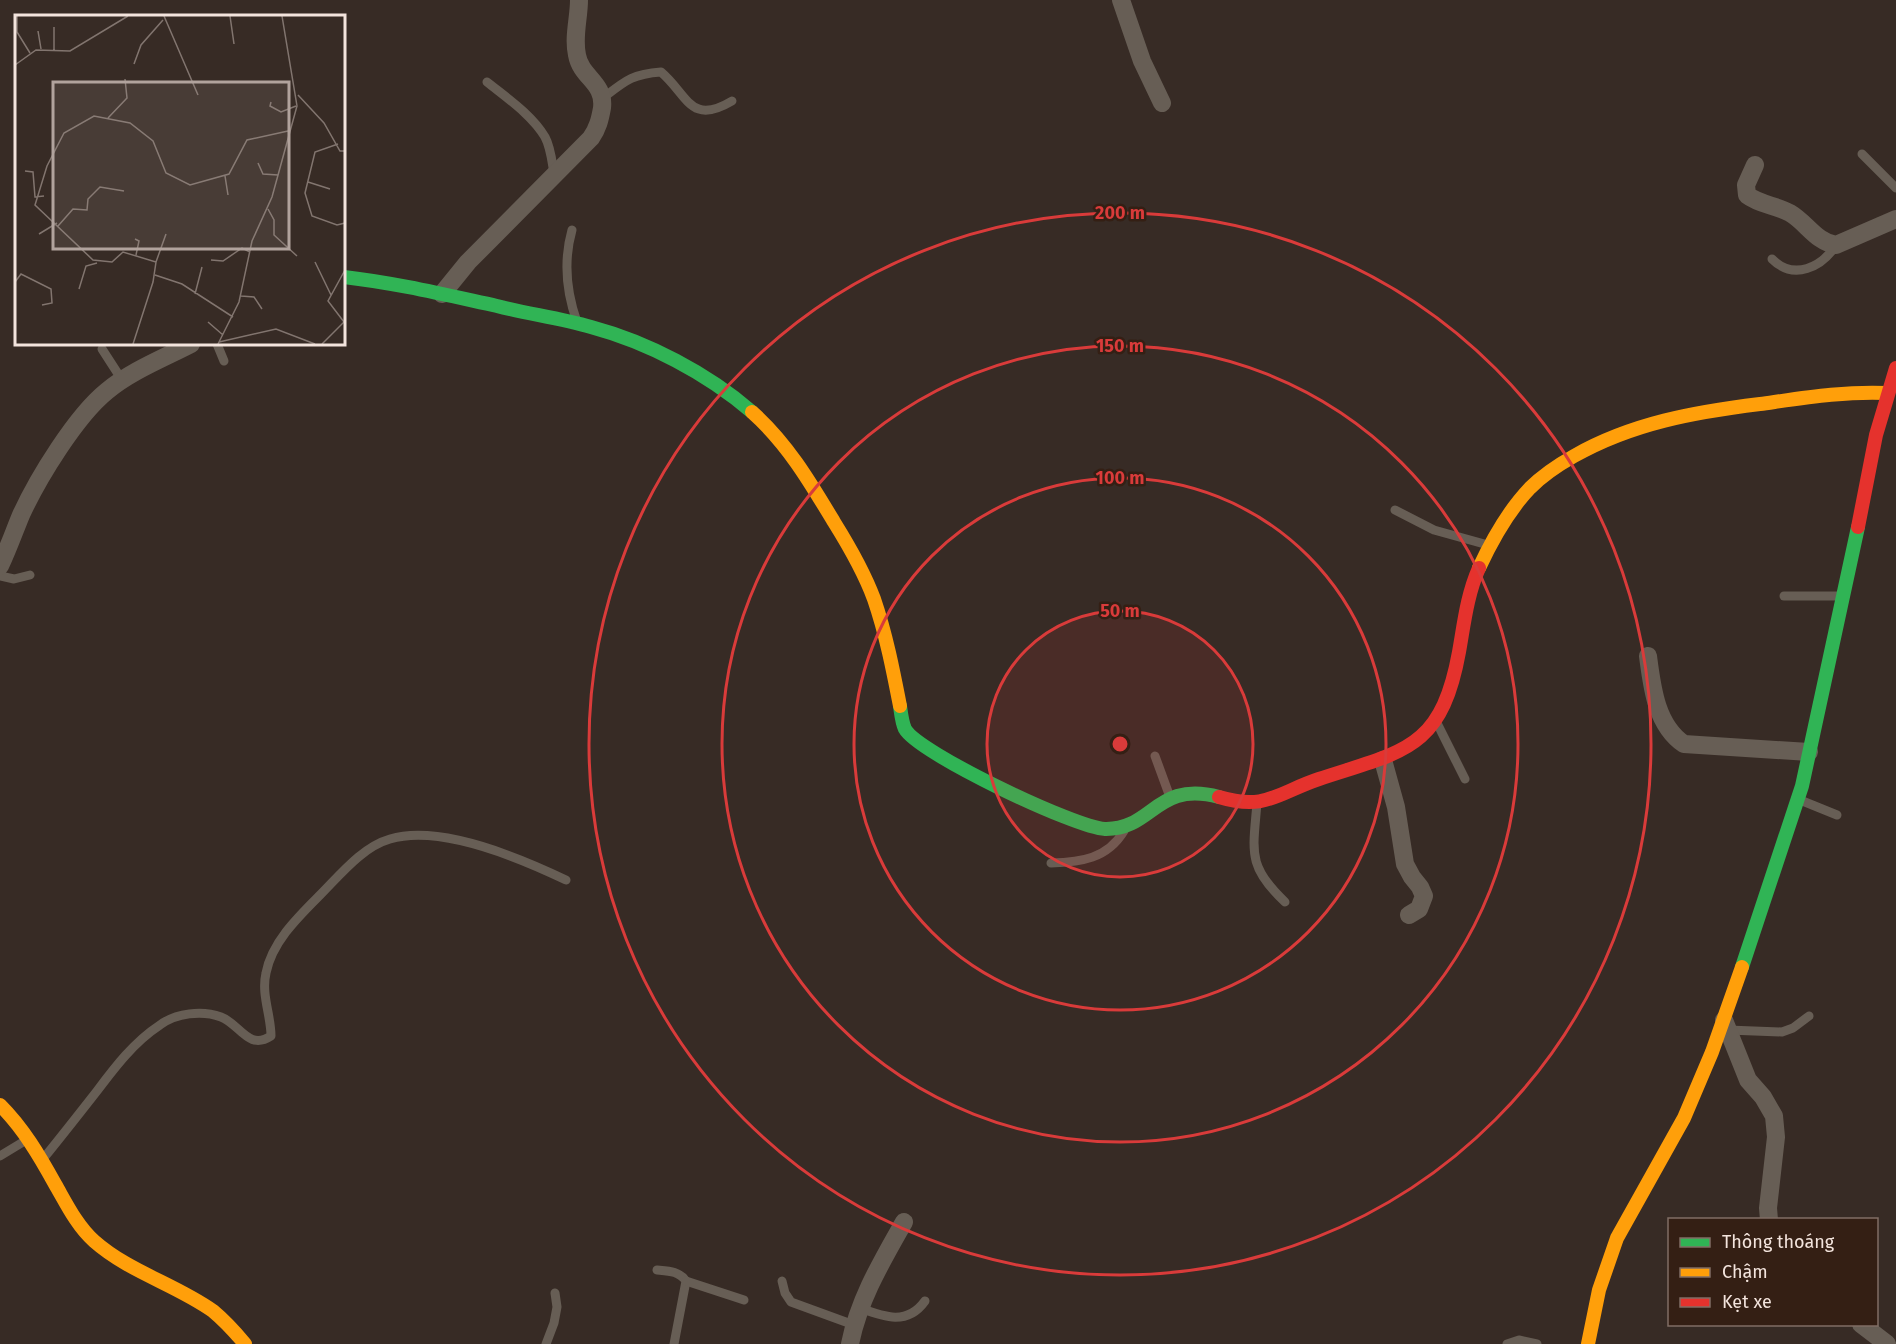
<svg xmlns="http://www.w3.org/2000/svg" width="1896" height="1344" viewBox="0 0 1896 1344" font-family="'Fira Sans',sans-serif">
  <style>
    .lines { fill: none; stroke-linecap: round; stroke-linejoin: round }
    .lane { stroke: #675e55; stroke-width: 9 }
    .street { stroke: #675e55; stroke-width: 18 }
    .fast { stroke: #30b455; stroke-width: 14 }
    .slow { stroke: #ff9f0a; stroke-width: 14 }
    .jam { stroke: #e5322d; stroke-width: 14 }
    .ring { fill: none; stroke: #d93b3a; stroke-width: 3 }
    .inset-road { fill: none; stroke: #82756f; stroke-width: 1.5 }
    .view { fill: #b1a39d; fill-opacity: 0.15; stroke: #b1a39d; stroke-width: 3 }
    .inset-edge { fill: none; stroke: #f3e4dd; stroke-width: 3 }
    .centre { fill: #d93b3a; stroke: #341f14; stroke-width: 3 }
    .ring-label { font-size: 18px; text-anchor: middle; font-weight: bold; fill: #d93b3a; stroke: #341f14; stroke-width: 5; stroke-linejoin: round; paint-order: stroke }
  </style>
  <rect width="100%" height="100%" fill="#372b25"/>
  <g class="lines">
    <g class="lane">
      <path d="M487,82C507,98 532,115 545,137C551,148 552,162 554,174"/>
      <path d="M603,98C625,81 632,74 661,72C688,95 690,126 732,101"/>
      <polyline points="1862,154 1896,188"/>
      <path d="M572,230C563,262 566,291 577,322"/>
      <path d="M1772,259C1794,281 1822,267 1836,245"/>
      <polyline points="217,344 224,361"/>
      <polyline points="102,349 122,380"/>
      <polyline points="1395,510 1434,530 1488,545"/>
      <polyline points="0,576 14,579 30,575"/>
      <polyline points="1784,596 1842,596"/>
      <polyline points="1436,721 1465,779"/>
      <polyline points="1155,756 1170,797"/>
      <polyline points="1800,800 1837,815"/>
      <path d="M1257,803C1253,852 1247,866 1285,902"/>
      <path d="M1051,863C1081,862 1107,859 1124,831"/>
      <polyline points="1728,1030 1782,1032 1793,1028 1809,1016"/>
      <polyline points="0,1156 28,1139"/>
      <path d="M43,1159C61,1137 79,1114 97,1091C115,1067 134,1042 160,1025C176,1013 202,1010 221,1017C240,1024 248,1051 271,1036C271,1015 261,995 266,973C272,942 298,917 320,895C340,875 362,847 390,839C441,824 520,858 566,880"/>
      <path d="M657,1270C669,1271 679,1271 686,1281L674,1344"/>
      <polyline points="686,1281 744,1300"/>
      <polyline points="782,1281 785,1293 791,1302 854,1325"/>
      <path d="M860,1308C884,1317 907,1326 925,1301"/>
      <polyline points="546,1344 554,1323 557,1307 555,1293"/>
      <polyline points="1507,1344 1519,1340 1537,1344"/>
    </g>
    <g class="street">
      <polyline points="1121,0 1142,61 1162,103"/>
      <path d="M1755,165L1746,185L1747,195C1760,205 1776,205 1790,213C1807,223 1816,242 1836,245L1896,219"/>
      <path d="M442,294L468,262L591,138C598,128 600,119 602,108C605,82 581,78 577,55C573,37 579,18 579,0"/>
      <path d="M0,566C8,549 14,532 21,515C38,478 76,416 107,391C131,371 164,358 191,344"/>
      <path d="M1648,656C1652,687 1656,725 1684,744L1809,752"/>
      <polyline points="1383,760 1396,807 1405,864 1412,877 1420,887 1424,896 1419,909 1409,915"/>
      <polyline points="1724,1020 1748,1080 1763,1097 1774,1116 1776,1137 1768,1208 1769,1220"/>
      <polyline points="1861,1324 1887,1344"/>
      <path d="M850,1344C859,1299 882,1261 904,1222"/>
    </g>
    <g class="fast">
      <path d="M344,277C396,283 446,295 497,306C528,314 560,318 591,327C647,342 707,373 752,412"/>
      <path d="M900,706C901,713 902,723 905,729C918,753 1076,828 1105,829C1153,830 1156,780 1219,797"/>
      <polyline points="1742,967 1802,786 1858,527"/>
    </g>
    <g class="slow">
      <path d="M752,412C787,443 810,482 834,522C849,546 864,572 874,599C886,634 893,670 900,706"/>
      <path d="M1479,568C1492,540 1508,511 1530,488C1543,475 1558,465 1574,456C1632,423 1695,412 1760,404C1803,398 1845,391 1887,393"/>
      <path d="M0,1105C23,1128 39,1155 55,1184C66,1203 77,1226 94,1241C129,1272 175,1284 213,1311C225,1321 235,1332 245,1344"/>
      <polyline points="1588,1344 1599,1290 1617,1238 1684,1118 1712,1052 1742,967"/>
    </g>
    <g class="jam">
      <polyline points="1858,527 1876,435 1896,368"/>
      <path d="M1219,797C1266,811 1277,793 1319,779C1403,751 1441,751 1459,652C1464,624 1467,595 1479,568"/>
    </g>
  </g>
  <circle cx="1120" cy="744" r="133" fill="#d93b3a" fill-opacity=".12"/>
  <g class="ring">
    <circle cx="1120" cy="744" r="133"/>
    <circle cx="1120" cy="744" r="266"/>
    <circle cx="1120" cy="744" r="398"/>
    <circle cx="1120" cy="744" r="531"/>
  </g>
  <g transform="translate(15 15)">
    <rect width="330" height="330" fill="#372b25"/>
    <path class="inset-road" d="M2,1V17L15,38M149,1L183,80M215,1L219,29M23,16L26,34M39,35V12M119,49L126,30L148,5M0,50L21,35L55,36L113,1M283,80L309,108L325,136H330M256,87L255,91L266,97L281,91M93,103L112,83L110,64M323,129L300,137L290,178L297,201L322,210L330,208M243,148L248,159L263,160M10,156L18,157L20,182L29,181M210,161L213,180M293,167L315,174M253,194L259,205V220L282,241M43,211L58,194L72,195L73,184L85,172L109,176M24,219L42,208M120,224L124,226L121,240M196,245L208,246L227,233L235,237M141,247L151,219M300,247L316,280M140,260L167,269L218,302M0,267L6,259L36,274L37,288L27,290M64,274L71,251L82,248M180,279L187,252M226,281L239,282L247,294M193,307L208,320M204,327L261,314L300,329M118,329L138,267L141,247L108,237L97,247L78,245L20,190L32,151L49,118L79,101L115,108L138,126L151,158L175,170L214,159L232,125L273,116M203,329L224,287L237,226L257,182L282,91L267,1M307,329L329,307L313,286L330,255"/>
    <path class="view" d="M38,67H274V234H38Z"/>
    <rect width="330" height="330" class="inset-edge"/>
  </g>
  <circle cx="1120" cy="744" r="9" class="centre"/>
  <g class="ring-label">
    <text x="1120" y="219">200 m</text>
    <text x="1120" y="352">150 m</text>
    <text x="1120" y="484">100 m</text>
    <text x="1120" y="617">50 m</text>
  </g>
  <rect x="1668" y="1218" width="210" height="108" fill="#341f14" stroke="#806e64" stroke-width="1.5"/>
  <rect x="1680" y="1238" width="30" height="9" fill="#30b455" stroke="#806e64" stroke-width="1.5"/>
  <text x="1722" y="1248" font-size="18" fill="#f3e4dd">Thông thoáng</text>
  <rect x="1680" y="1268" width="30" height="9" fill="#ff9f0a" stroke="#806e64" stroke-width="1.5"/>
  <text x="1722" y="1278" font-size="18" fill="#f3e4dd">Chậm</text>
  <rect x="1680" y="1298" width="30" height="9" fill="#e5322d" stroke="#806e64" stroke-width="1.5"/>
  <text x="1722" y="1308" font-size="18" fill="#f3e4dd">Kẹt xe</text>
</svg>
